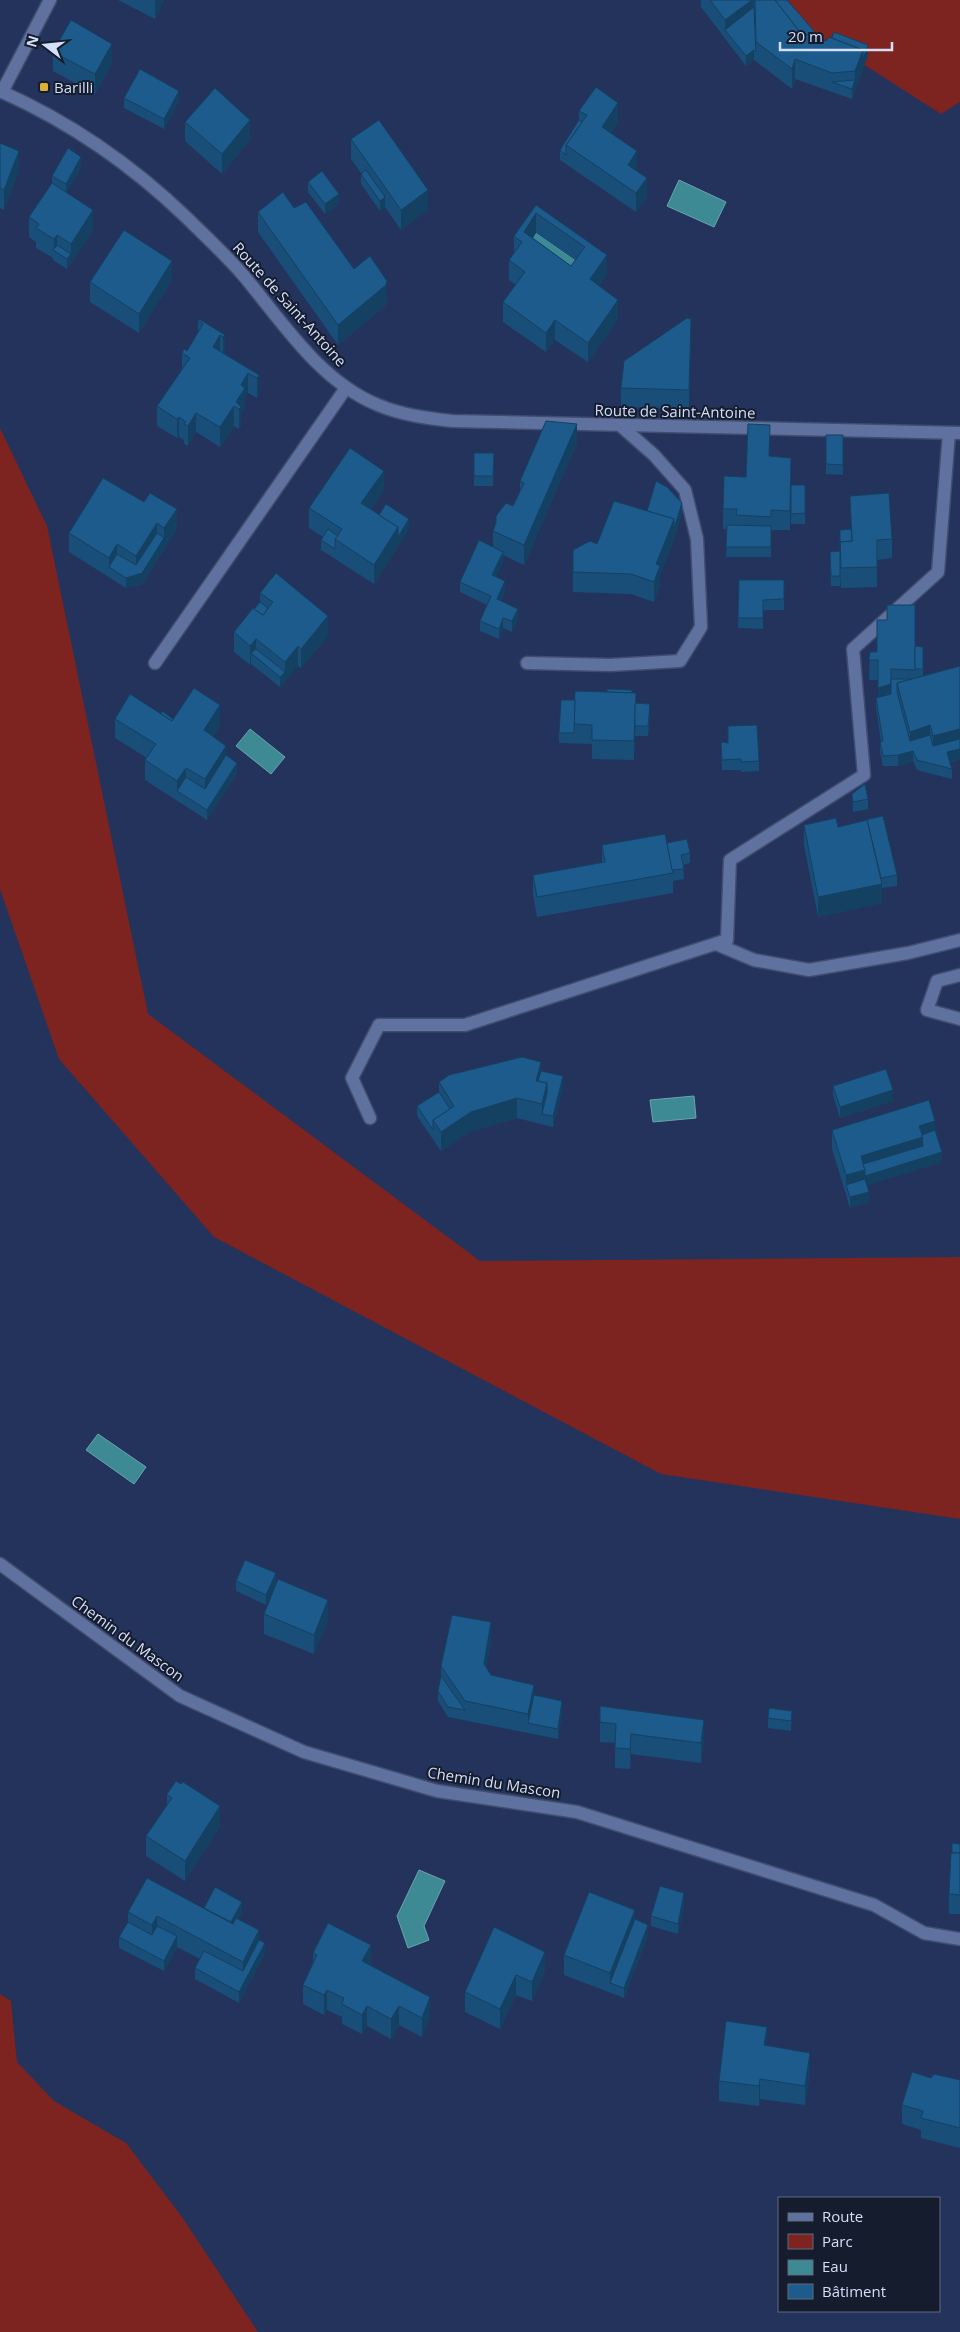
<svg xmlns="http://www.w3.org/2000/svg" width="960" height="2332" viewBox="0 0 960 2332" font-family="'Open Sans',sans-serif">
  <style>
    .green { fill: #7d2320 }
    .water { fill: #3d8a94; stroke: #6aa4b2 }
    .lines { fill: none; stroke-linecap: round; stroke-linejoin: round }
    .minor-casing { stroke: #414d6f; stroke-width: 15 }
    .tertiary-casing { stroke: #414d6f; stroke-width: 15 }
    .minor { stroke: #5f719e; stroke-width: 12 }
    .tertiary { stroke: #5f719e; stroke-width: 12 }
    .wall { fill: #184e78; fill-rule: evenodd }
    .shaded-wall { fill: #144062 }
    .building { fill: #1c5b8c; stroke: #144062; fill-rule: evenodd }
    .poi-dot { fill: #dfb034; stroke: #151c2e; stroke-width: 2 }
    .labels { text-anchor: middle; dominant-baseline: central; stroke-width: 4; stroke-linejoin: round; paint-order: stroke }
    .poi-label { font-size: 15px; fill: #d4dff8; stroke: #151c2e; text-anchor: start }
    .street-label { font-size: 15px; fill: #d4dff8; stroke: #151c2e }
  </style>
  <rect width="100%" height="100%" fill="#24335b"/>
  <g class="green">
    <polygon points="763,0 960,0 960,102 941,114"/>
    <polygon points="0,428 47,526 148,1014 480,1261 960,1257 960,1519 661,1474 214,1237 59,1059 0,889"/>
    <polygon points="0,1994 11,2001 17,2062 54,2101 126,2143 182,2217 258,2332 0,2332"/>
  </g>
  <g class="water">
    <polygon points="679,180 726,202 714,227 667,206"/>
    <polygon points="536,233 585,267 571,285 524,252"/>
    <polygon points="250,729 285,757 271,774 236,746"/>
    <polygon points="694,1096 696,1118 653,1122 650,1100"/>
    <polygon points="98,1434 146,1467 134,1484 86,1450"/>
    <polygon points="419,1870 445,1881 424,1926 429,1940 408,1948 397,1916"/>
  </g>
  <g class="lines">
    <g class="minor-casing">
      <g id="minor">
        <polyline points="2,92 50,0"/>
        <polyline points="155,663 346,388"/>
        <polyline points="527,663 611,665 680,661 701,627 697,539 685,490 654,455 621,426"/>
        <polyline points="716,944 754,960 809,970 908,953 960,940"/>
        <polyline points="960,975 937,981 927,1010 960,1019"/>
        <polyline points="370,1118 352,1078 379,1025 465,1025 727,940 730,860 864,775 853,649 938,572 949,433"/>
        <polyline points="0,1564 180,1696 304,1752 437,1791 577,1812 874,1905 924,1933 960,1939"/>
      </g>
    </g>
    <g class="tertiary-casing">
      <path id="tertiary" d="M0,91C70,122 132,165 187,218C206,237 226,255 243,275C282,321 319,381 378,405C402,415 426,418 452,421L960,433"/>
    </g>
    <use href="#minor" class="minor"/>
    <use href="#tertiary" class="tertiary"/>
  </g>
  <g class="wall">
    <polygon points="118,0 164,0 155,19"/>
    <polygon points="701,0 787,0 814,37 868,55 852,99 795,79 792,89 754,60 746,66 701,7"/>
    <polygon points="53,52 112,63 95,94 53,71"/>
    <polygon points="124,98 179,101 164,129 124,108"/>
    <polygon points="579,111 618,122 611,133 637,171 647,198 636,212 560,160 560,150 579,120"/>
    <polygon points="185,122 250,140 222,174 185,141"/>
    <polygon points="351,139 428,209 401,230 385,207 380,211 361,184 361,173 351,159"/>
    <polygon points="0,143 19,171 4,210 0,208"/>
    <polygon points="81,167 66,193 93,230 67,269 53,260 53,258 36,248 36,242 29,237 29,217 52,184 52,176"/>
    <polygon points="308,182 339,204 325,214 308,192"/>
    <path d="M536,205L607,255V275L599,286L618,319L588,362L555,340L546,352L503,322V302L516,285L509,280V260L514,254V236ZM536,233L575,260L571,266L533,238Z"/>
    <polygon points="294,208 354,269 387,300 386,305 338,345 258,232 258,212"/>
    <polygon points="172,280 139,333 90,302 90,282"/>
    <polygon points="198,320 225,335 225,354 259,375 259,395 257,398 248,393 245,398 245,408 241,414 241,426 239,429 234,426 220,447 196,432 188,446 184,444 184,440 179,437 177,438 157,426 157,406 182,369 182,353 187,351 198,333"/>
    <polygon points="691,338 689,409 621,407 621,388"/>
    <polygon points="826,435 843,435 843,475 826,474"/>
    <polygon points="577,443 524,565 503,555 503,562 496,577 505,591 501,601 518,619 512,632 503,628 499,639 480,631 480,621 487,605 460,592 460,582 493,547 493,531 496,525 496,516 513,506 520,491 520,481"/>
    <polygon points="494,453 493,486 474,486 474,476"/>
    <polygon points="769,456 791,458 790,530 771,530 771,557 726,557 727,529 723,529 723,509 746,477"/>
    <polygon points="103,478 177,529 142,584 126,588 69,552 69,533"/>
    <rect x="791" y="485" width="14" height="39"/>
    <polygon points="384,490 371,509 379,515 409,529 374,584 321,550 321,540 323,537 309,528 309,508"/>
    <polygon points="850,496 892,539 892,558 877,560 877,587 841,588 840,573 840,586 831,586 830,552 840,551 851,529"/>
    <polygon points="647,511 682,514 674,539 660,575 660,585 654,602 631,594 573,592 573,550 597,544"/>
    <polygon points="739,580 784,580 784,610 763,610 763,629 738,628"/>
    <polygon points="260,593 328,636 301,668 298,666 280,687 251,664 250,665 234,652 234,632 260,602"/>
    <polygon points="915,646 923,647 923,676 960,666 960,759 950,762 952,769 952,779 917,770 913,761 898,766 883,766 880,752 880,742 881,742 876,708 876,698 878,697 878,680 869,680 870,652 877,652"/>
    <polygon points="632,693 636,703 650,714 648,736 635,736 635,730 634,760 592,759 592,744 559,743 559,733 575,700"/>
    <polygon points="161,714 173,719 220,725 213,736 237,773 207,820 145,780 145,760 147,758 115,738 115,719"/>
    <polygon points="721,742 728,743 759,761 759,771 741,772 741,770 722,770"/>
    <polygon points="852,794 868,799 868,809 853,812"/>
    <polygon points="804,825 838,827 897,875 897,886 882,888 882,903 818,917 804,845"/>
    <polygon points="667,843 690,853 690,863 683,865 684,879 673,881 673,893 537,917 533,895 533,875 602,863 602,845"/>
    <polygon points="541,1071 563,1087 553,1127 517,1118 471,1131 441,1151 417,1116 417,1106 439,1092 439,1082"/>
    <polygon points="833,1086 893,1101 840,1118 833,1096"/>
    <polygon points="832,1130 935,1130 942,1162 867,1185 869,1202 850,1208 832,1149"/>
    <polygon points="236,1581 276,1583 266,1605 236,1591"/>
    <polygon points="264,1614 328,1620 314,1654 264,1634"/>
    <polygon points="491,1641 486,1668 491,1675 534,1695 562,1711 558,1739 448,1717 438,1701 438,1691 441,1676 441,1666"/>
    <polygon points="600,1706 704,1740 701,1763 631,1754 630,1769 615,1768 615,1743 600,1742"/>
    <polygon points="792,1711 791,1731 768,1728 768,1718"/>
    <polygon points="181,1784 220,1826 185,1881 146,1856 146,1836 167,1805 167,1794"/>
    <polygon points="960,1844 960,1914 949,1914 949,1894"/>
    <polygon points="684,1904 678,1934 651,1926 651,1916"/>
    <polygon points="204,1908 242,1912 238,1919 259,1940 265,1953 239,2003 195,1979 195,1968 200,1959 177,1947 164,1971 119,1948 119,1937 128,1922 128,1912"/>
    <polygon points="635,1919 648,1935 624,1998 564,1975 564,1955"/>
    <polygon points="494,1927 545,1971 532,2001 516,1995 500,2029 465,2012 465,1992"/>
    <polygon points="313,1953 371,1965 370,1966 430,2017 422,2037 399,2025 391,2039 367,2026 362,2034 342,2024 342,2017 327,2010 324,2015 303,2004 303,1985 313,1962"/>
    <polygon points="767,2045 810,2072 805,2105 760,2099 759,2106 719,2101 719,2081"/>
    <polygon points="931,2078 960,2080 960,2148 921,2138 921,2130 902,2124 902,2105"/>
  </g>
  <g class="shaded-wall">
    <polygon points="155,0 164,0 155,19"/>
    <polygon points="752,0 754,0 754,18 725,30 725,20"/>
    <polygon points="112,44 112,63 95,94 95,74"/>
    <polygon points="868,45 868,55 852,99 852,89 855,80 855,71 863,50"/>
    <polygon points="754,50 754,60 746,66 746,56"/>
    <polygon points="795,59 795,79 792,89 792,69"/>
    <polygon points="179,91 179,101 164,129 164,119"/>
    <polygon points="618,103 618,122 602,147 602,127"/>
    <polygon points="250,120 250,140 222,174 222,154"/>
    <polygon points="19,151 19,171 4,210 4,190"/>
    <polygon points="637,151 637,171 628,184 628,165"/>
    <polygon points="81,157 81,167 66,194 66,184"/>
    <polygon points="647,178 647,198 636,212 636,193"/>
    <polygon points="428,190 428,209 401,230 401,210"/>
    <polygon points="339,194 339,204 325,214 325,204"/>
    <polygon points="385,197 385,207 380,211 380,201"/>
    <polygon points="93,210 93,230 67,269 67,259 71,254 71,244"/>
    <polygon points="536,213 536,233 524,252 524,232"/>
    <polygon points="57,235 57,253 54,251 54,239"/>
    <polygon points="607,255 607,275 590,299 590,279"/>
    <polygon points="172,261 172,280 139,333 139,314"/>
    <polygon points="387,281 386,305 338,345 338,325"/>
    <polygon points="618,300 618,319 588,362 588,343"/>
    <polygon points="691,319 691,338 689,409 689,390"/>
    <polygon points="555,320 555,340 546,352 546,333"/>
    <polygon points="220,335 220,355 213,347"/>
    <polygon points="225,335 225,354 223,357 223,337"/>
    <polygon points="248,373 248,393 245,398 245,408 241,414 241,426 239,429 239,409 236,402 241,385"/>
    <polygon points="259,375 259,395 257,398 257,378"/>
    <polygon points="234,406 234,426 220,447 220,427"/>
    <polygon points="196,413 196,432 188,446 188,426"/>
    <polygon points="179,417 179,437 177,438 177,419"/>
    <polygon points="577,424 577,443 524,565 524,545"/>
    <polygon points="384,471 384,490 361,523 361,503"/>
    <polygon points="682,503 682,514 674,539 660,575 660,585 654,602 654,582 656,564 674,519"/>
    <polygon points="177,509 177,529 142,584 126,588 126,578 136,575 136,556 157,523 157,543 164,538 164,528"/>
    <polygon points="409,519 409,529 374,584 374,565 398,527"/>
    <polygon points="117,544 117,564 109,567 109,577 109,558"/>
    <polygon points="503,552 503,562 492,585 492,575"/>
    <polygon points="505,581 505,591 497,609 497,599"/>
    <polygon points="518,609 518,619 512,632 512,621"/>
    <polygon points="328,616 328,636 301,668 301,649"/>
    <polygon points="503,618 503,628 499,639 499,629"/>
    <polygon points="256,639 256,657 251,653 251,664 250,665 250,646"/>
    <polygon points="298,646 298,666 285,682 285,662"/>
    <polygon points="285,672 285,682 280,687 280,677"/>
    <polygon points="891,684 891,704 878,708 878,688"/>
    <polygon points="636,693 636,713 634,760 634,741"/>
    <polygon points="220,705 220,725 204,750 204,730"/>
    <polygon points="930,725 930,745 910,752 910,732"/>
    <polygon points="960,729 960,749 933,756 933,736"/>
    <polygon points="226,746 226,765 205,799 205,779"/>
    <polygon points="960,749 960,759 947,762 947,752"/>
    <polygon points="913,751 913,761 898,766 898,755"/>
    <polygon points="237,763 237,773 207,820 207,810"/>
    <polygon points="186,768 186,787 177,791 177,781"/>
    <polygon points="882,884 882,903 818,917 818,897"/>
    <polygon points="541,1062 541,1081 536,1081"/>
    <polygon points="563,1076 563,1087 553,1127 553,1116"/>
    <polygon points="547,1083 547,1103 542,1114 542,1104"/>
    <polygon points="893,1090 893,1101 840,1118 840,1107"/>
    <polygon points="517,1098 517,1118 471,1131 441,1151 441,1132 471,1112"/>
    <polygon points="935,1121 935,1140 942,1152 942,1162 865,1186 846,1185 846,1175 861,1156 919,1126"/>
    <polygon points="869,1192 869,1202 850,1208 850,1197"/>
    <polygon points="276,1573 276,1583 266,1605 266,1595"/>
    <polygon points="328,1600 328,1620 314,1654 314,1635"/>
    <polygon points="491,1622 491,1641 484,1683 484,1664"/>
    <polygon points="534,1685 534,1705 528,1723 528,1714"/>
    <polygon points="562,1701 562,1711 558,1739 558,1729"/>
    <polygon points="704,1720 704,1740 701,1763 701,1743"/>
    <polygon points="631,1734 631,1754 630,1769 630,1749"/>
    <polygon points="220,1806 220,1826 185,1881 185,1861"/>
    <polygon points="684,1893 684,1904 678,1934 678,1924"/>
    <polygon points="242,1902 242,1912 227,1939 227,1929"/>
    <polygon points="635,1910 635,1929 610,1983 610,1973"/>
    <polygon points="157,1916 157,1936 152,1945 152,1925"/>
    <polygon points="648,1925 648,1935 624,1998 624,1988"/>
    <polygon points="259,1930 259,1950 243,1982 243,1962"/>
    <polygon points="177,1936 177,1946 164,1971 164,1961"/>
    <polygon points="265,1943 265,1953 239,2003 239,1992"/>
    <polygon points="371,1945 371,1965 362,1981 362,1961"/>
    <polygon points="545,1952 545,1971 532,2001 532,1982"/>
    <polygon points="516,1975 516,1995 500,2029 500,2009"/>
    <polygon points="327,1990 327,2010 324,2015 324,1995"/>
    <polygon points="430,1997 430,2017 422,2037 422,2018"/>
    <polygon points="367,2006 367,2026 362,2034 362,2015"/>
    <polygon points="399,2006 399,2025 391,2039 391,2019"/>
    <polygon points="767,2027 767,2046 764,2045"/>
    <polygon points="810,2053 810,2072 805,2105 805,2086"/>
    <polygon points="760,2079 760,2099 759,2106 759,2086"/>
  </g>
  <g class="building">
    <polygon points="710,0 752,0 725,20"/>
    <polygon points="755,0 775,0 800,32 826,41 829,37 863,50 855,71 832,73 795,59 792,69 756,42"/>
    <polygon points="775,0 787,0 814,31 811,36 800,32"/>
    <polygon points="754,7 756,52 754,50 746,56 725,30"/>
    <polygon points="71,20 112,44 95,74 53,52"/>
    <polygon points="834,32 868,45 863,60 863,50 832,38"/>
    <polygon points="140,69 179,91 164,119 124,98"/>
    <polygon points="855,80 852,89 832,82"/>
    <polygon points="596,87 618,103 602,127 637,151 628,165 647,178 636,193 566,145 587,115 579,111"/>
    <polygon points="215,88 250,120 222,154 185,122"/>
    <polygon points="379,120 428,190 401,210 351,139"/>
    <polygon points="579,120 582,122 566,145 566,155 560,150"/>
    <polygon points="0,143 19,151 4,190 0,188"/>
    <polygon points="68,148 81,157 66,184 52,176"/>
    <polygon points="366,170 385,197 380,201 361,174"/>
    <polygon points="322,171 339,194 325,204 308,182"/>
    <polygon points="52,183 93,210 71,244 57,235 54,239 36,228 39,224 29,217"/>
    <polygon points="283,192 294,208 306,202 354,269 370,256 387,281 386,285 338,325 258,212"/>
    <path d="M536,205L607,255L590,279L618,300L588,343L555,320L546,333L503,302L525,272L509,260L522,242L514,236ZM536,213L585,247L571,266L524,232Z"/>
    <polygon points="124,230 172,261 139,314 90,282"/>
    <polygon points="57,245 71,254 67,259 53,250"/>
    <polygon points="687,318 691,319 689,390 621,388 624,361"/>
    <polygon points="199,319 225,335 223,337 220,335 213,347 259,375 257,378 248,373 241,385 245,388 236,402 241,407 239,409 234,406 220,427 196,413 188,426 184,424 186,422 179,417 177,419 157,406 190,358 182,353 184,349 187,351 203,324 198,320"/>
    <polygon points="546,421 577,424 524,545 493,531 496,523 496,516 506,503 513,506 524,483 520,481"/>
    <polygon points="748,424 770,425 769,456 791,458 790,511 771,510 771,517 736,515 737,509 723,509 724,476 746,477"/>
    <polygon points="826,435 843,435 843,465 826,464"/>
    <polygon points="350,448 384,471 361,503 398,527 374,565 335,539 342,529 309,508"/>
    <polygon points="474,453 494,453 493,476 474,476"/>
    <polygon points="103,478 144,502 150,493 177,509 164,528 157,523 136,556 117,544 109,558 69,533"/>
    <polygon points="656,481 667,487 682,503 674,529 674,519 647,511"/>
    <polygon points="791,485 805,485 805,513 791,514"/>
    <polygon points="889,493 892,539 877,540 877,567 841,568 840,542 852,541 850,496"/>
    <polygon points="614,501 674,519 656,564 660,566 654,582 631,574 573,572 573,550 590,541 597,544"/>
    <polygon points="386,504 409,519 398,537 398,527 379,515"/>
    <polygon points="727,525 771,526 771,547 726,547"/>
    <polygon points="328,529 338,536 335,539 335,549 321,540"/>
    <polygon points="851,529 852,541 840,542 840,576 831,576 830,552 840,551 840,530"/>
    <polygon points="157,533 164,538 142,573 126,578 109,567 117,554 136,565"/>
    <polygon points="479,540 503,552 492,575 505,581 497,599 518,609 512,621 503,618 499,629 480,621 491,596 460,582"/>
    <polygon points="276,573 328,616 301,649 298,646 285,662 256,639 250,646 234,632 253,608 263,615 273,602 260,593"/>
    <polygon points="739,580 784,580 784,599 763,600 763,618 738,618"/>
    <polygon points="260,602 268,608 263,615 254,609"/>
    <polygon points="887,605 915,605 915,670 891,669 891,684 878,688 878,660 869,660 870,652 877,652 877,620 887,620"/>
    <polygon points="915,646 923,647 923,669 915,669"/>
    <polygon points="256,649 285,672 280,677 251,653"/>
    <polygon points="960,666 960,730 960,729 933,736 930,725 910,732 897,683"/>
    <polygon points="891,679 911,679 897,683 897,692 910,741 930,735 933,746 960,739 960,749 947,752 952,769 917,760 913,751 898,755 883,756 880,742 883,741 876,698 891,694"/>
    <polygon points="194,688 220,705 204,730 226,746 205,779 186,768 177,781 145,760 156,744 115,719 130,694 172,721"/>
    <polygon points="607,689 632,690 632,693 607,692"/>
    <polygon points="575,691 636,693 634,741 592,740 592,725 574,724"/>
    <polygon points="561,700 575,700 574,733 559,733"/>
    <polygon points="635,703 650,704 648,726 635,726"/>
    <polygon points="162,711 173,719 172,721 161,714"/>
    <polygon points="757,725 759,761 741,762 741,759 722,760 721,742 728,743 728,726"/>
    <polygon points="226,755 237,763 207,810 177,791 186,777 205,789"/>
    <polygon points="865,784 868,799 853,802 852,794"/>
    <polygon points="883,816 897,875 881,878 867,820 864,820"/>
    <polygon points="836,818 838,827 867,820 882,884 818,897 804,825"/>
    <polygon points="665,834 673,873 537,897 533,875 605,862 602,845"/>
    <polygon points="687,839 690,853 681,855 684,869 672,870 667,843"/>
    <polygon points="522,1057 541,1062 536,1081 547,1083 542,1104 517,1098 471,1112 441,1132 433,1120 454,1106 439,1082 449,1075"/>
    <polygon points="886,1069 893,1090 840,1107 833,1086"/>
    <polygon points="541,1071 563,1076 553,1116 542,1114 547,1093 547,1083 538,1081"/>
    <polygon points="439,1092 450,1109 433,1120 433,1130 417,1106"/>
    <polygon points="929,1100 935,1121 919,1126 923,1137 861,1156 865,1170 846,1175 832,1130"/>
    <polygon points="935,1130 942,1152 865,1176 865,1170 863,1164 923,1146 922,1135"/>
    <polygon points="865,1179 869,1192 850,1197 846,1185"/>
    <polygon points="245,1560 276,1573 266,1595 236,1581"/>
    <polygon points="278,1579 328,1600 314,1635 264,1614"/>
    <polygon points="452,1615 491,1622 484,1664 491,1675 534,1685 528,1714 465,1701 441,1666"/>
    <polygon points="441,1676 465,1710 448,1707 438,1691"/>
    <polygon points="534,1695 562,1701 558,1729 528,1723"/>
    <polygon points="600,1706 704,1720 701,1743 631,1734 630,1749 615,1748 616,1724 600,1722"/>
    <polygon points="769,1708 792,1711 791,1721 768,1718"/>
    <polygon points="176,1781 181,1784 183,1782 220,1806 185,1861 146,1836 172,1798 167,1794"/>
    <polygon points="952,1843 960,1844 960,1853 952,1853"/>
    <polygon points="951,1853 960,1853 960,1895 949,1894"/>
    <polygon points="147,1878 233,1924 236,1918 259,1930 243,1962 157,1916 152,1925 128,1912"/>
    <polygon points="660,1886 684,1893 678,1924 651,1916"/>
    <polygon points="215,1887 242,1902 231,1922 204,1908"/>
    <polygon points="589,1892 635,1910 610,1973 564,1955"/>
    <polygon points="635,1919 648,1925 624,1988 610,1983"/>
    <polygon points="128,1922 152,1935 157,1926 177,1936 164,1961 119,1937"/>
    <polygon points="328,1923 371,1945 362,1961 430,1997 422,2018 399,2006 391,2019 367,2006 362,2015 342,2004 344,1998 327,1990 324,1995 303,1985 317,1955 313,1953"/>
    <polygon points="494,1927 545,1952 532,1982 516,1975 500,2009 465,1992"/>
    <polygon points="259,1940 265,1943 239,1992 195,1968 204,1951 243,1971"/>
    <polygon points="726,2021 767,2027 764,2045 810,2053 805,2086 760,2079 759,2086 719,2081"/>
    <polygon points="912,2072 931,2078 934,2074 960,2080 960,2128 921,2118 923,2111 902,2105"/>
  </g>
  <rect class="poi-dot" x="39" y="82" width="10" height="10" rx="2.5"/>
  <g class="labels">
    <g class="poi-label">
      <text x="54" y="87">Barilli</text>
    </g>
    <g class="street-label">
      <text transform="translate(290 304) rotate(48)">Route de Saint-Antoine</text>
      <text transform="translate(675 411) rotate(1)">Route de Saint-Antoine</text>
      <text transform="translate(128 1638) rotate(36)">Chemin du Mascon</text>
      <text transform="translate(494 1782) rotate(9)">Chemin du Mascon</text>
    </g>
  </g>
  <rect x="778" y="2197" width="162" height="115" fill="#151c2e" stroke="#616a7f"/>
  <rect x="788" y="2213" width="25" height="8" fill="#5f719e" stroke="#616a7f"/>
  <text x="822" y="2222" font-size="15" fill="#d4dff8">Route</text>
  <rect x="788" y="2234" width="25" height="15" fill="#7d2320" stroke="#616a7f"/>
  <text x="822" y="2247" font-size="15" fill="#d4dff8">Parc</text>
  <rect x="788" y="2260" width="25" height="15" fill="#3d8a94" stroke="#616a7f"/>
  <text x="822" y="2272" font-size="15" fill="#d4dff8">Eau</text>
  <rect x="788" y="2284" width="25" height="15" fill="#1c5b8c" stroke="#616a7f"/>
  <text x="822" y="2297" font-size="15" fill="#d4dff8">Bâtiment</text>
  <g transform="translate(45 45) rotate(286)" stroke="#151c2e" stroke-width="4" paint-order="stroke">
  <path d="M0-4L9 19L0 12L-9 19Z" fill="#d4dff8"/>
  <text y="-8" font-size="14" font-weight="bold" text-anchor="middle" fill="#d4dff8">N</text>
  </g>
  <path d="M780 42v8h112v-8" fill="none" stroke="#d4dff8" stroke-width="2.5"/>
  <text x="788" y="42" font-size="15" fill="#d4dff8" stroke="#151c2e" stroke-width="4" paint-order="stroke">20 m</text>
</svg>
